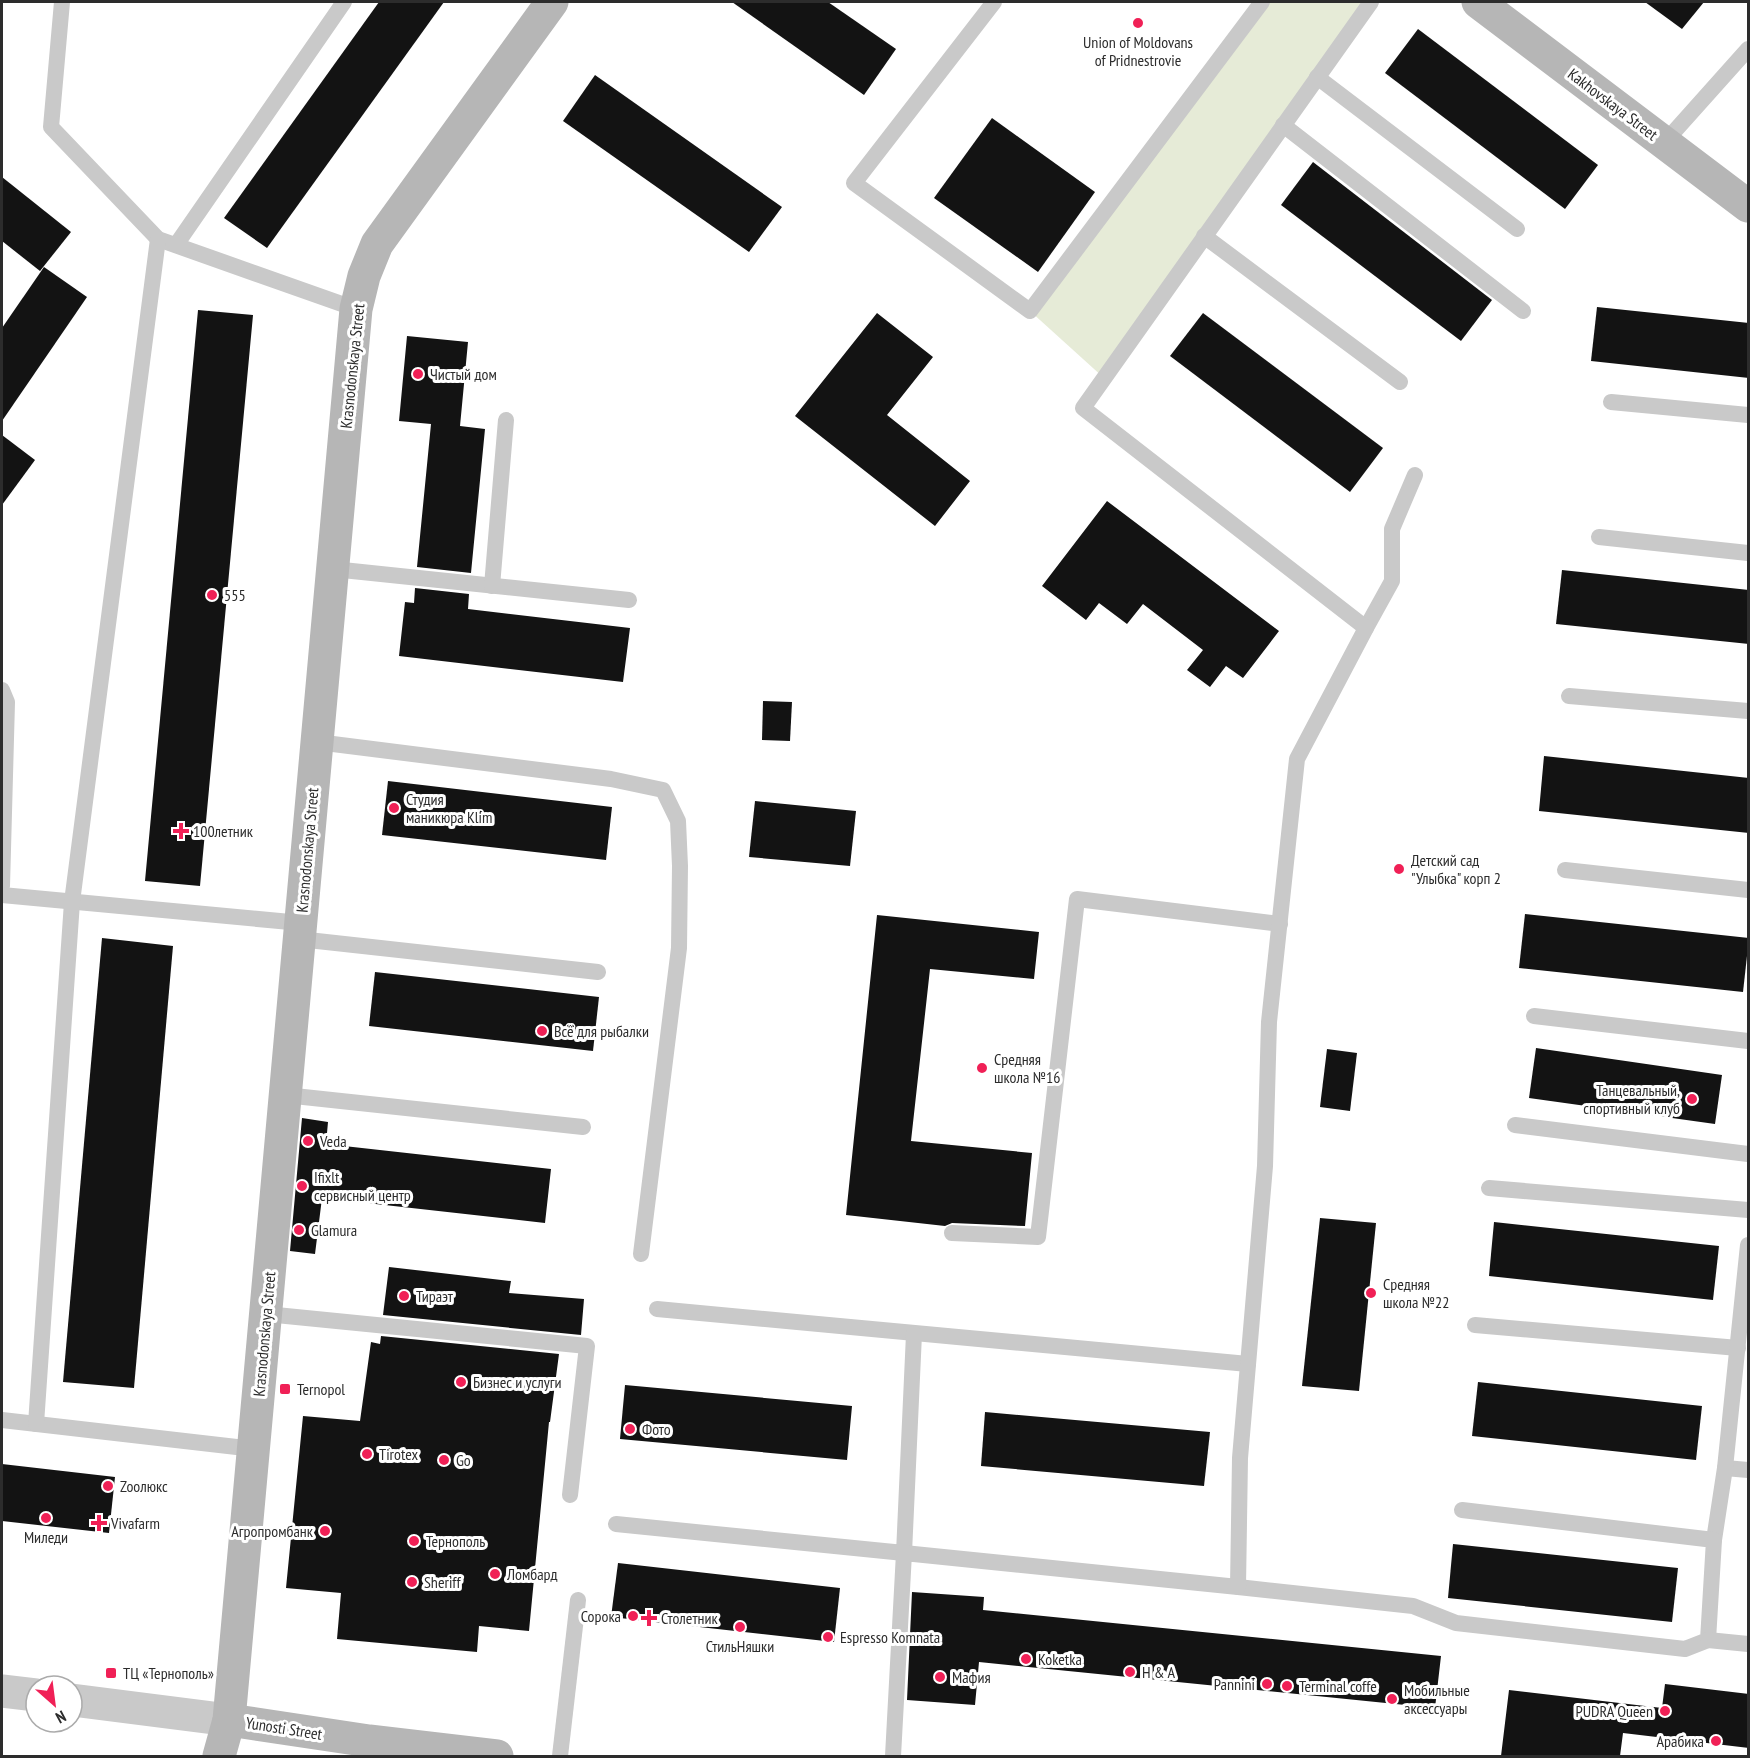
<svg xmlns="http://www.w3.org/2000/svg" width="1750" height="1758" viewBox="0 0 1750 1758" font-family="'PT Sans Narrow',sans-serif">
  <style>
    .green { fill: #e6ebd7 }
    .building { fill: #131313 }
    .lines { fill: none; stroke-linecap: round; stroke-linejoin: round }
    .lane { stroke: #c9c9c9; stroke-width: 16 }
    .street { stroke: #c9c9c9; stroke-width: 33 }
    .secondary { stroke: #b6b6b6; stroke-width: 33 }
    .poi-dot { fill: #f02056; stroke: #fff; stroke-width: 2 }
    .labels { text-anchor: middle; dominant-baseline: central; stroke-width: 6; stroke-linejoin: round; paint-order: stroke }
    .poi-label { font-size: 16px; fill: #2c2c2c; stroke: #fff; text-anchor: start }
    .street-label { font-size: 16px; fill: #2c2c2c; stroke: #fff }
  </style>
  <rect width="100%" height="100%" fill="#fff"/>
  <polygon class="green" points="1262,2 1371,2 1104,378 1030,311"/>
  <g class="building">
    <polygon points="379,2 444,2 267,248 224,218"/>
    <polygon points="732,2 828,2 896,49 864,95"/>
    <polygon points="1645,2 1704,2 1682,29"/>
    <polygon points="1418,29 1598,165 1565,209 1385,73"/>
    <polygon points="595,75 782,207 749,252 563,121"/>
    <polygon points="992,118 1095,192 1038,272 934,198"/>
    <polygon points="1313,162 1492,300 1461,341 1281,205"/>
    <polygon points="2,177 71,232 40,271 2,241"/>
    <polygon points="44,267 87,297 2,421 2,328"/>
    <polygon points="1597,307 1749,323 1749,378 1591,361"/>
    <polygon points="198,310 253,315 200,886 145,881"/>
    <polygon points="877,313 933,357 887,415 970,481 935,526 795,416"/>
    <polygon points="1203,313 1383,448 1350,492 1170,356"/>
    <polygon points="407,336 468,342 460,426 485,429 471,573 417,567 431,424 399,421"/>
    <polygon points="2,435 35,460 2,505"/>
    <polygon points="1107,501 1279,631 1243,678 1226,666 1210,687 1187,670 1203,650 1143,604 1127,624 1099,603 1086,620 1042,586"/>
    <polygon points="1562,570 1749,590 1749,644 1556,624"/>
    <polygon points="415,588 469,594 468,609 630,628 623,682 399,656 405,602 414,603"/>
    <polygon points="763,701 792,702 790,741 762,740"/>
    <polygon points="1544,756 1749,778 1749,833 1539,811"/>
    <polygon points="388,781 612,807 606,860 382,835"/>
    <polygon points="755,801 856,811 850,866 749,857"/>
    <polygon points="1525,914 1749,938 1743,992 1519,968"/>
    <polygon points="877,915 1039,932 1034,979 930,969 911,1141 1032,1153 1025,1226 952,1223 945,1226 846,1215"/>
    <polygon points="102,938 173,946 134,1388 63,1382"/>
    <polygon points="375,972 599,997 593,1051 369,1026"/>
    <polygon points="1536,1048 1722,1075 1715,1124 1529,1098"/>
    <polygon points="1327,1049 1357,1053 1350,1111 1320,1107"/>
    <polygon points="302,1118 328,1122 326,1144 551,1169 545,1223 322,1198 315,1254 290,1251"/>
    <polygon points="1320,1218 1376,1223 1359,1391 1302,1386"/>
    <polygon points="1494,1222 1719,1246 1713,1300 1489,1276"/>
    <polygon points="389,1267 511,1281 509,1293 584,1299 581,1335 383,1315"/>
    <polygon points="381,1336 559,1354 550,1422 549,1422 529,1631 479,1626 477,1652 337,1639 341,1593 286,1588 303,1416 360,1421 371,1342 380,1344"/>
    <polygon points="1478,1382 1702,1406 1696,1460 1472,1436"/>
    <polygon points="625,1385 852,1406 847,1460 620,1439"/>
    <polygon points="985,1412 1210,1432 1204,1486 981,1466"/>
    <polygon points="2,1464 115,1477 109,1533 2,1521"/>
    <polygon points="1453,1544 1678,1568 1672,1622 1448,1598"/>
    <polygon points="618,1563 840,1588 834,1642 611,1617"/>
    <polygon points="912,1592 984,1597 983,1610 1441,1656 1435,1708 979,1662 975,1705 907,1700"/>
    <polygon points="1665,1684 1749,1694 1749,1748 1623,1733 1620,1756 1501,1756 1509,1690 1662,1708"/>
  </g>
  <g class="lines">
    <g class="lane">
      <polyline points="62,2 51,127 158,239 356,309"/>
      <polyline points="994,2 854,183 1030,311 1262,2"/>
      <polyline points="1317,77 1517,229"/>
      <polyline points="1283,125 1523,311"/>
      <polyline points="1664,143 1748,49"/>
      <polyline points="1204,236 1400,382"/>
      <polyline points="176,245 344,2"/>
      <polyline points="1611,402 1748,415"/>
      <polyline points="1599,537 1748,553"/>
      <polyline points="333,569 629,600"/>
      <polyline points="492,586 506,420"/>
      <polyline points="1366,628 1392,581 1392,529 1415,475"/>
      <polyline points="2,690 7,702 2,886"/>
      <polyline points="1569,696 1748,711"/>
      <polyline points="317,742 611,779 663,790 678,821 680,866 679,948 641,1254"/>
      <polyline points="1565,870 1748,890"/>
      <polyline points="2,895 301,923"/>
      <polyline points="299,939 598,972"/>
      <polyline points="1534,1016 1748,1041"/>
      <polyline points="285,1095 583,1127"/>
      <polyline points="1515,1125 1748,1154"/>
      <polyline points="1489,1188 1748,1210"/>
      <polyline points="952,1233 1038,1237 1077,899 1280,924"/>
      <polyline points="657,1309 1248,1364"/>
      <polyline points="266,1314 587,1346 570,1495"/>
      <polyline points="1475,1325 1738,1348"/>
      <polyline points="2,1420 254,1449"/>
      <polyline points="36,1424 72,902 158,239"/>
      <polyline points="1725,1468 1748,1470"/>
      <polyline points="616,1524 904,1553 914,1334"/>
      <polyline points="1714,1540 1725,1468 1748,1245"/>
      <polyline points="1238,1587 1413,1606 1456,1623 1685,1649 1708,1640 1714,1540 1462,1510"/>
      <polyline points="1708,1640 1748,1644"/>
      <polyline points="560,1756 578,1600"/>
      <polyline points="893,1756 904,1553 1238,1587 1240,1458 1265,1166 1269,1022 1297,759 1366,628 1083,408 1371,2"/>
    </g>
    <g class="street">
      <polyline points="2,1691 36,1695"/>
      <polyline points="72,1700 229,1720"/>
    </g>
    <g class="secondary">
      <polyline points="1478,2 1748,206"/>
      <polyline points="229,1720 369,1741 497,1756"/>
      <polyline points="219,1756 229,1720 356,309 364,276 377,244 552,2"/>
    </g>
  </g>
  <g class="poi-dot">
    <circle cx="1138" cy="23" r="6"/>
    <circle cx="418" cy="374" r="6"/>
    <circle cx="212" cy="595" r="6"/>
    <circle cx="394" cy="808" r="6"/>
    <path d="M178 822h6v6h6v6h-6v6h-6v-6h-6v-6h6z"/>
    <circle cx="1399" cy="869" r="6"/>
    <circle cx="542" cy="1031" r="6"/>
    <circle cx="982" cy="1068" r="6"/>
    <circle cx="1692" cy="1099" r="6"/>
    <circle cx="308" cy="1141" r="6"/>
    <circle cx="302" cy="1186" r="6"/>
    <circle cx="299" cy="1230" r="6"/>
    <circle cx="1371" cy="1293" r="6"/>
    <circle cx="404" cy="1296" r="6"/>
    <circle cx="461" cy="1382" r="6"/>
    <rect x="279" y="1383" width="12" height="12" rx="3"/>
    <circle cx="630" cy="1429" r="6"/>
    <circle cx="367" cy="1454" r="6"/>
    <circle cx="444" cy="1460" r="6"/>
    <circle cx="108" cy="1486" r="6"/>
    <circle cx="46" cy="1518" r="6"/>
    <path d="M96 1514h6v6h6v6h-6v6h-6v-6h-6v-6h6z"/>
    <circle cx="325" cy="1531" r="6"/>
    <circle cx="414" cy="1541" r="6"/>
    <circle cx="495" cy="1574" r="6"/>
    <circle cx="412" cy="1582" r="6"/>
    <circle cx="633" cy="1616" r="6"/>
    <path d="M646 1609h6v6h6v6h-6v6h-6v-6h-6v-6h6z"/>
    <circle cx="740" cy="1627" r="6"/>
    <circle cx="828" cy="1637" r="6"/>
    <circle cx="1026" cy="1659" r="6"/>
    <circle cx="1130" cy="1672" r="6"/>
    <rect x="105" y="1667" width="12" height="12" rx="3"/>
    <circle cx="940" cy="1677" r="6"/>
    <circle cx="1267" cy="1684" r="6"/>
    <circle cx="1287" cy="1686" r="6"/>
    <circle cx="1392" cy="1699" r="6"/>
    <circle cx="1665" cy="1711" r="6"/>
    <circle cx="1716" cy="1741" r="6"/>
  </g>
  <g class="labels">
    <g class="poi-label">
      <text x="1138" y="42" text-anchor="middle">Union of Moldovans<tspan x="1138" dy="18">of Pridnestrovie</tspan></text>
      <text x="430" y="374">Чистый дом</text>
      <text x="224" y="595">555</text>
      <text x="406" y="799">Студия<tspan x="406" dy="18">маникюра Klim</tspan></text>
      <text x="193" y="831">100летник</text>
      <text x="1411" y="860">Детский сад<tspan x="1411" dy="18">"Улыбка" корп 2</tspan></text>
      <text x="554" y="1031">Всё для рыбалки</text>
      <text x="994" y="1059">Средняя<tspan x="994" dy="18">школа №16</tspan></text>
      <text x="1680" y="1090" text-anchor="end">Танцевальный,<tspan x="1680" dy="18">спортивный клуб</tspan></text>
      <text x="320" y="1141">Veda</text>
      <text x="314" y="1177">Ifixlt<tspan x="314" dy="18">сервисный центр</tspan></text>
      <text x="311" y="1230">Glamura</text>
      <text x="1383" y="1284">Средняя<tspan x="1383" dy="18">школа №22</tspan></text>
      <text x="416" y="1296">Тираэт</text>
      <text x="473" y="1382">Бизнес и услуги</text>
      <text x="297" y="1389">Ternopol</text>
      <text x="642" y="1429">Фото</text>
      <text x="379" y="1454">Tirotex</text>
      <text x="456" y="1460">Go</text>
      <text x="120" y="1486">Zooлюкс</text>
      <text x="111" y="1523">Vivafarm</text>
      <text x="313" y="1531" text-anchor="end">Агропромбанк</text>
      <text x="46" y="1537" text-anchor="middle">Миледи</text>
      <text x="426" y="1541">Тернополь</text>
      <text x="507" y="1574">Ломбард</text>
      <text x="424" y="1582">Sheriff</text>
      <text x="621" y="1616" text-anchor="end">Сорока</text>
      <text x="661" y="1618">Столетник</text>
      <text x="840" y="1637">Espresso Komnata</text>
      <text x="740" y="1646" text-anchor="middle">СтильНяшки</text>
      <text x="1038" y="1659">Koketka</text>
      <text x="1142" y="1672">H &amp; A</text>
      <text x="123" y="1673">ТЦ «Тернополь»</text>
      <text x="952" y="1677">Мафия</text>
      <text x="1255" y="1684" text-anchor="end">Pannini</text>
      <text x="1299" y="1686">Terminal coffe</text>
      <text x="1404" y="1690">Мобильные<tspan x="1404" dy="18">аксессуары</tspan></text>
      <text x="1653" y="1711" text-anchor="end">PUDRA Queen</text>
      <text x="1704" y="1741" text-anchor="end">Арабика</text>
    </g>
    <g class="street-label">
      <text transform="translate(1613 104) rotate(37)">Kakhovskaya Street</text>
      <text transform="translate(352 366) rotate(-84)">Krasnodonskaya Street</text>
      <text transform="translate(307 850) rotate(-85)">Krasnodonskaya Street</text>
      <text transform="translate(264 1334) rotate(-85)">Krasnodonskaya Street</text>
      <text transform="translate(284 1728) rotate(9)">Yunosti Street</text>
    </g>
  </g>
  <rect width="1750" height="1758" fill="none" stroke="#2c2c2c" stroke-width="6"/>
  <g transform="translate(54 1704) rotate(152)"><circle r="28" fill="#ffffff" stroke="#ababab" stroke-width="1.5"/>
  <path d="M0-4.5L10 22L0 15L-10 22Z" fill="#f02056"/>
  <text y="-9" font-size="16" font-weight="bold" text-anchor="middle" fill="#2c2c2c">N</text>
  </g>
</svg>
